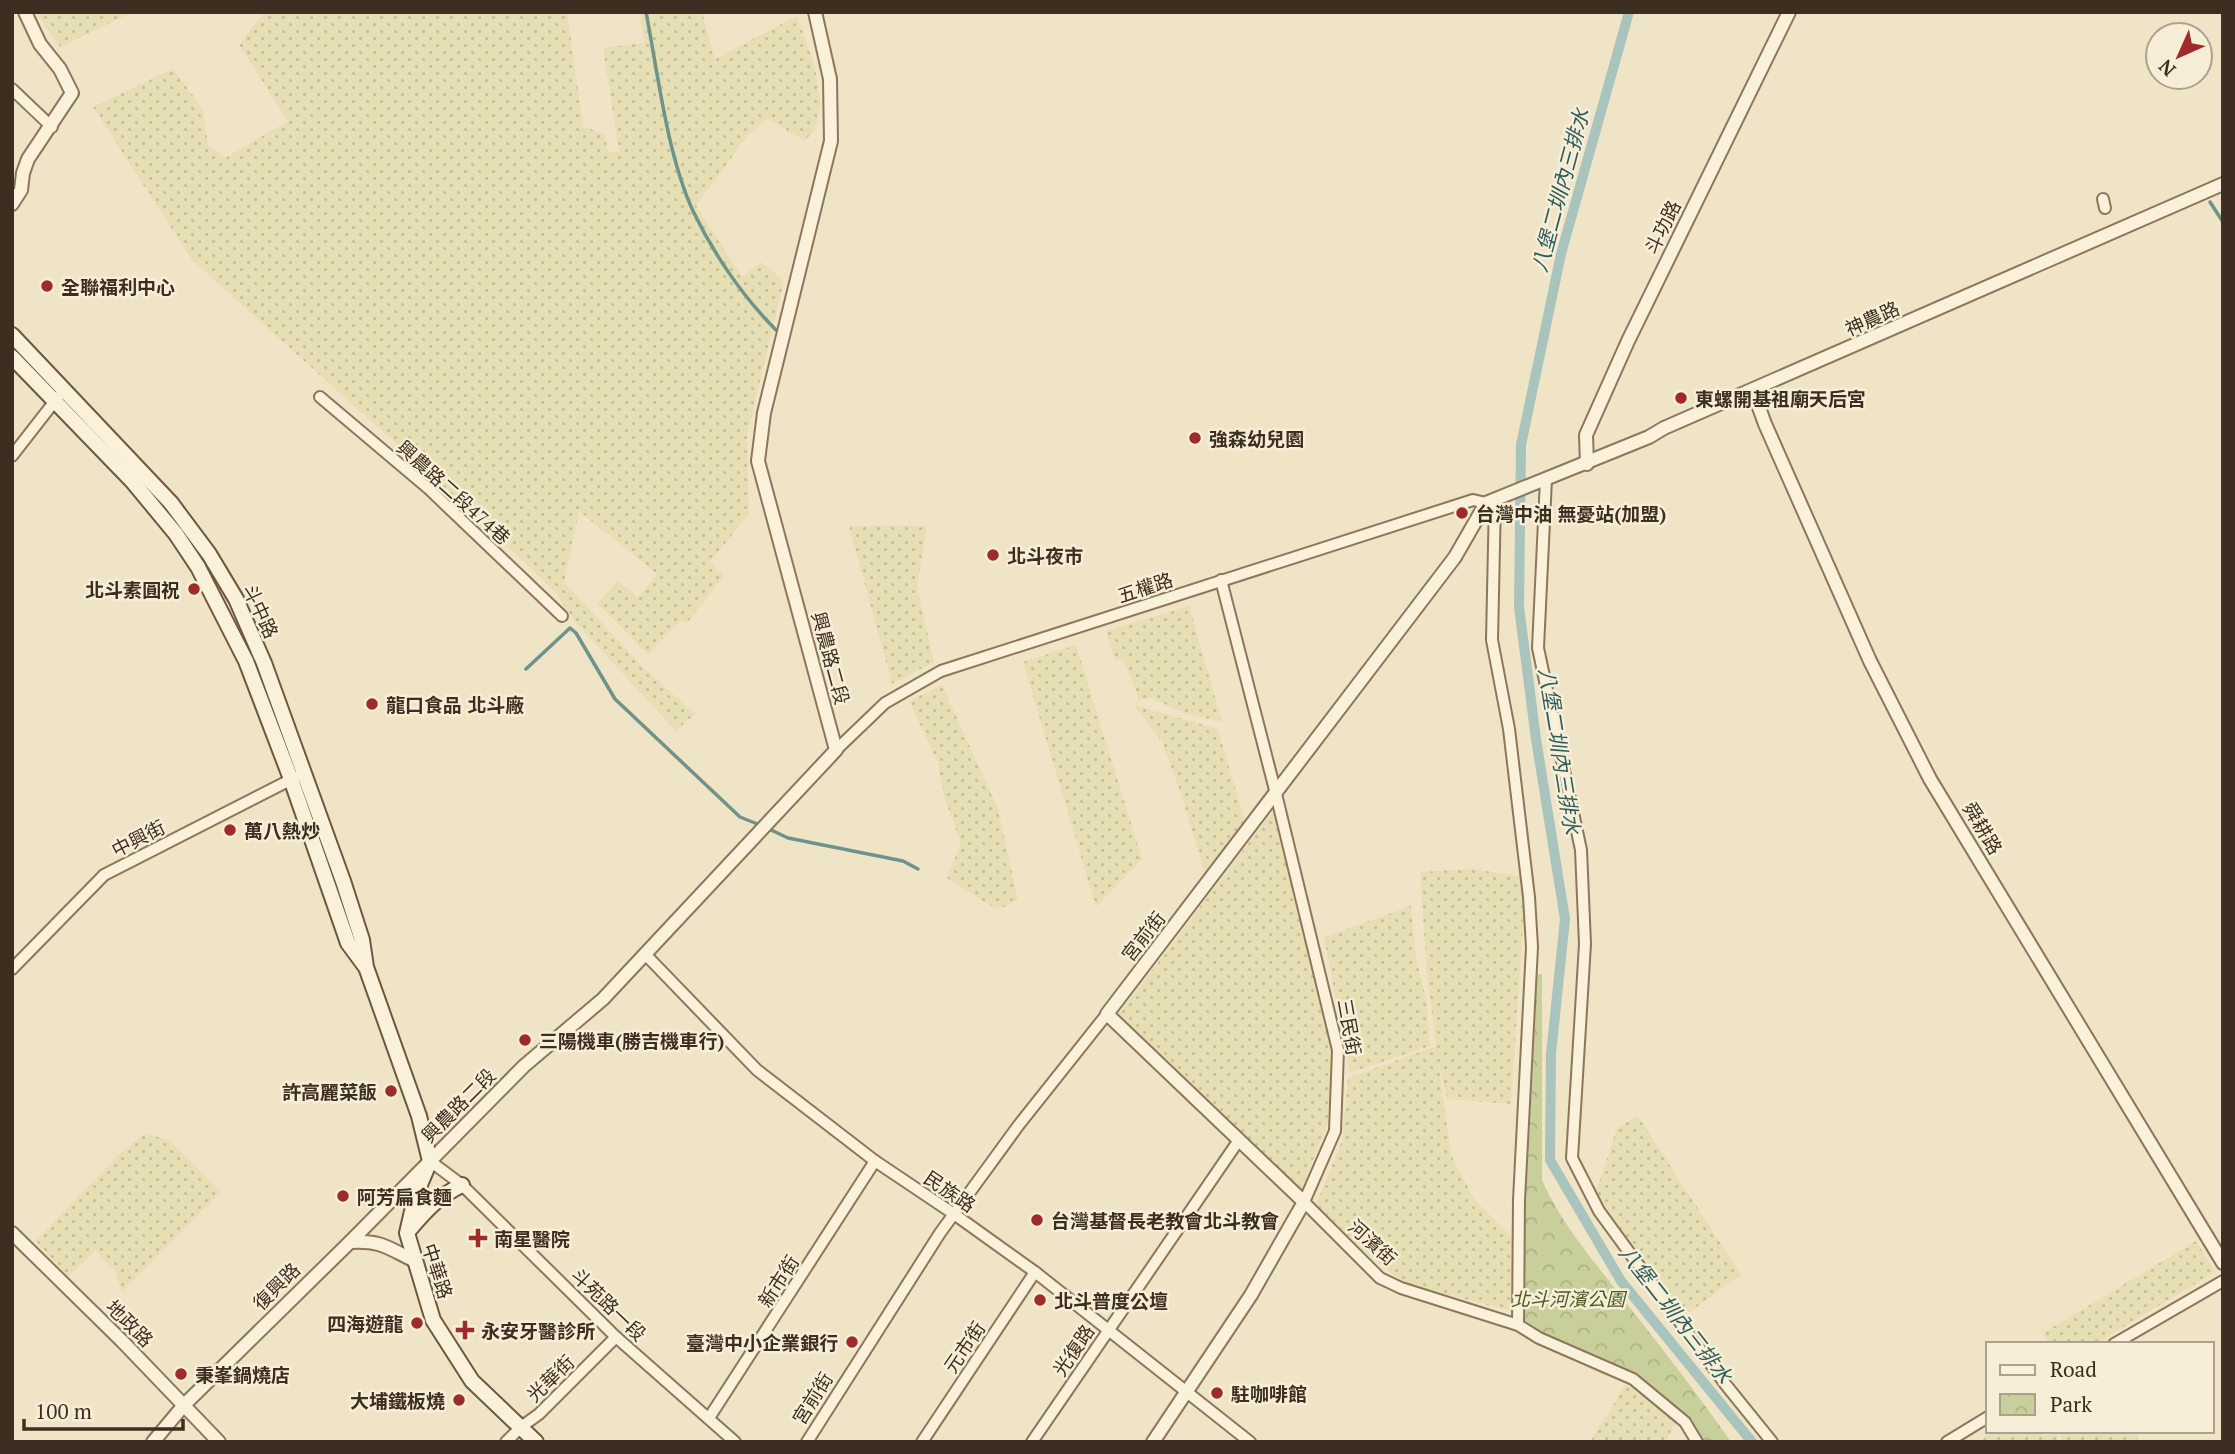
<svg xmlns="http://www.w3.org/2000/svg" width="2235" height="1454" viewBox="0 0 2235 1454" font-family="'PT Serif','Noto Sans TC',serif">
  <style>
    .farmland { fill: url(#farmland-dots) }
    .park { fill: url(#park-crowns) }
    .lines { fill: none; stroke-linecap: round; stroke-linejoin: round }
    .stream { stroke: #6e938a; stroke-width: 3.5 }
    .canal { stroke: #a8c4bc; stroke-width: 10 }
    .minor-casing { stroke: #8d765c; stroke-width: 14 }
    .tertiary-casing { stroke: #8d765c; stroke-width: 16 }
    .secondary-casing { stroke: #6f573f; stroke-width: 18 }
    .minor { stroke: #faf1db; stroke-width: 10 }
    .tertiary { stroke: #faf1db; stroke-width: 12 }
    .secondary { stroke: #faf1db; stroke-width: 14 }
    .poi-dot { fill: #9e2a29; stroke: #f7eed7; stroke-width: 2.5 }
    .labels { text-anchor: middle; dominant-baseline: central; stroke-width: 5; stroke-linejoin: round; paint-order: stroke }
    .street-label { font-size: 19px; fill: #3c2e20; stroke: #f7eed7 }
    .poi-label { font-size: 19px; font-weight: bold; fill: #3c2e20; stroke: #f7eed7; text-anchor: start }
    .park-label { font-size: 19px; font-style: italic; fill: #4c5a26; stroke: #f7eed7 }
    .water-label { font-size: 21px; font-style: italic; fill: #2f5d5a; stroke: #f7eed7 }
  </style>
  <defs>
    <pattern id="farmland-dots" width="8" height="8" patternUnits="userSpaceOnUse" patternTransform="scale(1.75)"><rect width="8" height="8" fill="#e6dfb4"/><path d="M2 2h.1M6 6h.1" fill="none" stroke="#c6c09a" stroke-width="1.8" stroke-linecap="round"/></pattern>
    <pattern id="park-crowns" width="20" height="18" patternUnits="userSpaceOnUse" patternTransform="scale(1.75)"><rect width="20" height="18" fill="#c8cf9a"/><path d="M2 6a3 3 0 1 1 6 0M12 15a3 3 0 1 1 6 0" fill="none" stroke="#adb284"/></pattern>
  </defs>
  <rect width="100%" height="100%" fill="#f0e4c7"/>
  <g class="farmland">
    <polygon points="35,12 133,12 60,47"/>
    <polygon points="264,12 567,12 583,126 605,135 608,152 619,152 603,48 644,43 640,12 702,12 715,59 797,16 815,67 821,107 814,130 805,141 768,119 748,135 696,206 742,277 761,262 784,281 747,435 749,514 710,562 724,576 687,623 681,620 648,655 597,603 618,581 638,597 657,574 579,511 564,582 644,668 695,714 676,731 576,623 555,592 463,504 192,260 93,107 173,69 203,109 208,145 225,158 288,121 239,45"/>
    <polygon points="849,526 927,526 917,588 934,662 892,684"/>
    <polygon points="1189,606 1222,722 1184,713 1152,698 1139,700 1124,660 1115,660 1106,631"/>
    <polygon points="1076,645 1142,859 1096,907 1023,662"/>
    <polygon points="942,685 998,809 1018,900 997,910 947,878 961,843 944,796 938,763 909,701"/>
    <polygon points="1134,705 1218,729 1245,822 1206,876 1179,788 1162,742"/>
    <polygon points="1273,811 1332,1046 1328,1123 1301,1189 1118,1015"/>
    <polygon points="1471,869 1522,876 1523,926 1511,1104 1447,1099 1438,1061 1451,1155 1474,1199 1513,1238 1511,1311 1405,1284 1367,1254 1316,1204 1342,1141 1348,1078 1436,1046 1427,974 1420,872"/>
    <polygon points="1411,906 1416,957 1427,1003 1430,1046 1350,1073 1324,937"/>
    <polygon points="1638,1116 1741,1275 1690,1312 1681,1313 1637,1255 1596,1192 1617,1128"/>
    <polygon points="145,1134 169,1140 221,1192 122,1292 115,1271 95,1251 68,1277 36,1241 119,1154"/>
    <polygon points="2196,1241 2215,1272 2095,1344 2050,1344 2043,1333"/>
    <polygon points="1626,1384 1677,1421 1665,1442 1590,1442"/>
    <polygon points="1994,1431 2041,1431 2044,1436 2057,1433 2057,1442 1979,1442"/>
    <rect x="2061" y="1431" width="77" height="11"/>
  </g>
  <path class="park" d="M1534,974H1542V1180C1560,1221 1590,1257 1617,1291C1656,1341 1695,1390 1731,1442H1704C1667,1382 1586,1354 1525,1324L1521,1155Z"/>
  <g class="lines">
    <g class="stream">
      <path d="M646,12C658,74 667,154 693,211C713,253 743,297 776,330"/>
      <polyline points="2210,202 2223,222"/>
      <polyline points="526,669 570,628 576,633 615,699 740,817 760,825"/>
      <polyline points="767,828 788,838 903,861 918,869"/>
    </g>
    <polyline class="canal" points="1629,12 1561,254 1521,445 1519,607 1536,739 1565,919 1551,1054 1550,1160 1621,1281 1752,1442"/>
    <g class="minor-casing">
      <g id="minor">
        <polyline points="12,89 52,127"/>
        <polyline points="2103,199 2105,208"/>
        <polyline points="320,397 429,489 562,616"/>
        <polyline points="12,456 58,397"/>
        <polyline points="1546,479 1538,648 1581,850 1585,944 1572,1158 1599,1211 1726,1385 1772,1442"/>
        <polyline points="1495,499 1492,640 1509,729 1529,897 1532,947 1519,1200 1518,1325"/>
        <polyline points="1221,580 1276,794 1338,1050 1335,1131 1304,1202 1380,1278 1401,1288 1518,1325 1539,1338 1633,1379 1685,1422 1697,1442"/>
        <polyline points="836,750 885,703 941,671 1473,500 1486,503"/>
        <polyline points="645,954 757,1070 875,1161 954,1214 1035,1272 1250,1442"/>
        <polyline points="12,969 104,875 296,777"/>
        <polyline points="430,1161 462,1185 616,1337 735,1442"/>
        <polyline points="2114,1344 2223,1281"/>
        <polyline points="709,1418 875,1161"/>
        <polyline points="506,1442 521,1427 539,1414 616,1337"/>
        <polyline points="807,1442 940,1233 1018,1126 1107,1014"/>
        <polyline points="922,1442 1035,1272"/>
        <polyline points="1032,1442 1239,1140"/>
        <polyline points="1947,1442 1988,1417"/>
      </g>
    </g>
    <g class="tertiary-casing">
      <g id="tertiary">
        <polyline points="12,204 21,190 23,173 28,159 72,93 60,69 40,44 25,12"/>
        <polyline points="1753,391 1765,424 1870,661 1930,779 2223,1263"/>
        <polyline points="1587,464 1586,435 1628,341 1789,12"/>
        <polyline points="12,1233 122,1341 219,1442"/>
        <path d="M350,1242C381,1240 388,1248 415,1261"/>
        <polyline points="153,1442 184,1405 350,1242 524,1066 603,999 836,750 758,461 764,413 831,141 830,79 815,12"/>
        <polyline points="1153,1442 1251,1295 1304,1202 1107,1014 1455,557 1486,503 1649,437 1664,428 2223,184"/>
      </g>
    </g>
    <g class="secondary-casing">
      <g id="secondary">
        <polyline points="12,335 171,503 209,554 236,599 264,663 343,881 362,940 366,967 419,1116 430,1161 416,1194 407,1233 433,1320 472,1381 536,1442"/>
        <polyline points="12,357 133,482 176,534 198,567 246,661 291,779 348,943 365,966"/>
        <path d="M410,1229C426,1210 439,1196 462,1185"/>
      </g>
    </g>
    <use href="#minor" class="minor"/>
    <use href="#tertiary" class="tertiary"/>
    <use href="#secondary" class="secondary"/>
  </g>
  <g class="poi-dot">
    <circle cx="47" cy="286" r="7"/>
    <circle cx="1681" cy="398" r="7"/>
    <circle cx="1195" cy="438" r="7"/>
    <circle cx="1462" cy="513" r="7"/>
    <circle cx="993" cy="555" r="7"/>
    <circle cx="194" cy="589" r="7"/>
    <circle cx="372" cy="704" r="7"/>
    <circle cx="230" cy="830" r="7"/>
    <circle cx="525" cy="1040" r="7"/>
    <circle cx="391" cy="1091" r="7"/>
    <circle cx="343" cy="1196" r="7"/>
    <circle cx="1037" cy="1220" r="7"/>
    <path d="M474.5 1227.5h7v7h7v7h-7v7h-7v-7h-7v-7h7z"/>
    <circle cx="1040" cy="1300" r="7"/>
    <circle cx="417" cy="1323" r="7"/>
    <path d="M461.5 1319.5h7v7h7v7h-7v7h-7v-7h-7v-7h7z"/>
    <circle cx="852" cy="1342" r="7"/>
    <circle cx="181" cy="1374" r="7"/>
    <circle cx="1217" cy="1393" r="7"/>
    <circle cx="459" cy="1400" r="7"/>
  </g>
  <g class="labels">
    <g class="street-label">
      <text transform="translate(1662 227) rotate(-64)">斗功路</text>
      <text transform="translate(1872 318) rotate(-24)">神農路</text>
      <text transform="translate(454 492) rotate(42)">興農路二段474巷</text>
      <text transform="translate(1145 587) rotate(-18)">五權路</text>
      <text transform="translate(261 611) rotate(65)">斗中路</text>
      <text transform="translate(831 658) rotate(75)">興農路二段</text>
      <text transform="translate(1983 828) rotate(59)">舜耕路</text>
      <text transform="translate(138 838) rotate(-27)">中興街</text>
      <text transform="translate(1143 936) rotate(-52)">宮前街</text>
      <text transform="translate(1350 1027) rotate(80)">三民街</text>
      <text transform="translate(458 1105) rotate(-45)">興農路二段</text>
      <text transform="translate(950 1191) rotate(34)">民族路</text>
      <text transform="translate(1373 1242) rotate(42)">河濱街</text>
      <text transform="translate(438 1271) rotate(72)">中華路</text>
      <text transform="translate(778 1281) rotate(-57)">新市街</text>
      <text transform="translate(276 1286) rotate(-45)">復興路</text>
      <text transform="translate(609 1304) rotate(44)">斗苑路一段</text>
      <text transform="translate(130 1323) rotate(45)">地政路</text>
      <text transform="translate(964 1347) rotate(-56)">元市街</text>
      <text transform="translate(1073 1350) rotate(-56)">光復路</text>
      <text transform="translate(550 1378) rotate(-44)">光華街</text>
      <text transform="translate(812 1398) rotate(-58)">宮前街</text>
    </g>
    <g class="poi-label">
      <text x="61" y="286">全聯福利中心</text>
      <text x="1695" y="398">東螺開基祖廟天后宮</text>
      <text x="1209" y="438">強森幼兒園</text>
      <text x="1476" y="513">台灣中油 無憂站(加盟)</text>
      <text x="1007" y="555">北斗夜市</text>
      <text x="180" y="589" text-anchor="end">北斗素圓祝</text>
      <text x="386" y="704">龍口食品 北斗廠</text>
      <text x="244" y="830">萬八熱炒</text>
      <text x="539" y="1040">三陽機車(勝吉機車行)</text>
      <text x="377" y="1091" text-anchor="end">許高麗菜飯</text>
      <text x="357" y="1196">阿芳扁食麵</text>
      <text x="1051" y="1220">台灣基督長老教會北斗教會</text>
      <text x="494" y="1238">南星醫院</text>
      <text x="1054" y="1300">北斗普度公壇</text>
      <text x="403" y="1323" text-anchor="end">四海遊龍</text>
      <text x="481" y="1330">永安牙醫診所</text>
      <text x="838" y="1342" text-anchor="end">臺灣中小企業銀行</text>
      <text x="195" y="1374">秉峯鍋燒店</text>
      <text x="1231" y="1393">駐咖啡館</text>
      <text x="445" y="1400" text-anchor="end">大埔鐵板燒</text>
    </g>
    <g class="park-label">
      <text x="1568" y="1298">北斗河濱公園</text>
    </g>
    <g class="water-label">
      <text transform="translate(1560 190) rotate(-75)">八堡二圳內三排水</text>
      <text transform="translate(1560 751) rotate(81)">八堡二圳內三排水</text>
      <text transform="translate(1676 1314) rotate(52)">八堡二圳內三排水</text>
    </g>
  </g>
  <rect width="2235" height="1454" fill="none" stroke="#3c2e20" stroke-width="28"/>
  <rect x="1986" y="1342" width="228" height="91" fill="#f7eed7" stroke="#aca18e" stroke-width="2"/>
  <rect x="2000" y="1365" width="35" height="10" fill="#faf1db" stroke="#aca18e" stroke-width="2"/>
  <text x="2050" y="1377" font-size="21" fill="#3c2e20">Road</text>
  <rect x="2000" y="1394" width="35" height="21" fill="url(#park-crowns)" stroke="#aca18e" stroke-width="2"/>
  <text x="2050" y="1412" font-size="21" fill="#3c2e20">Park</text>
  <g transform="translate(2179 56) rotate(225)"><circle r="33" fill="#f7eed7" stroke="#aca18e" stroke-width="2"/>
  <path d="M0-5L12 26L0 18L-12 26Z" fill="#9e2a29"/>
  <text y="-10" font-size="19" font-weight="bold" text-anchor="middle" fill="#3c2e20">N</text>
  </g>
  <path d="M24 1419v10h159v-10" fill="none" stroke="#3c2e20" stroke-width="3.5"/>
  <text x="35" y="1419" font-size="21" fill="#3c2e20" stroke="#f7eed7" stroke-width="5" paint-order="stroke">100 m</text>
</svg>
